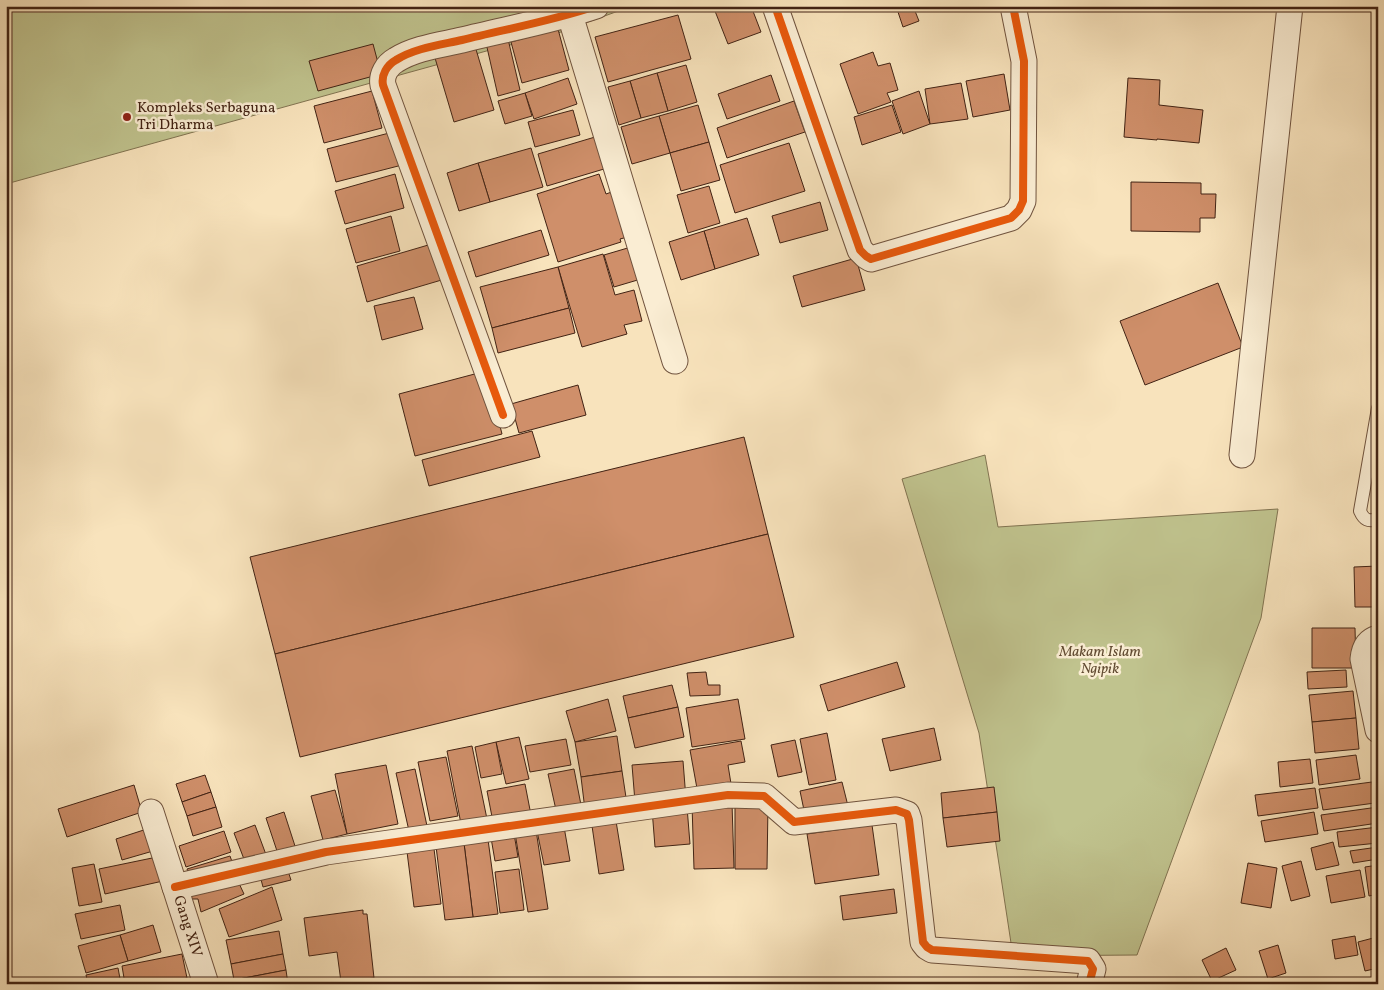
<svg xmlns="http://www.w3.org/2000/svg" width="1384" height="990" viewBox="0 0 1384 990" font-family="Vollkorn,serif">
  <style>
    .green { fill: #c0c38e; stroke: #817351 }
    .building { fill: #cf8f6a; stroke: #422314 }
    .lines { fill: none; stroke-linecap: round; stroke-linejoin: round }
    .service-casing { stroke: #70533e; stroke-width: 14 }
    .minor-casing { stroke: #70533e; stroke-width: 27 }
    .service { stroke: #faedd3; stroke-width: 12 }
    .minor { stroke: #faedd3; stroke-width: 25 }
    .cycleway-casing { stroke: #faedd3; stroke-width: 11 }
    .cycleway { stroke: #e8590c; stroke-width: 8 }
    .poi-dot { fill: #8f2418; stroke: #faedd3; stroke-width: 2 }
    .labels { text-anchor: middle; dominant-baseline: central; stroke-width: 5; stroke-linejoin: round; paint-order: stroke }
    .poi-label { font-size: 15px; fill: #422314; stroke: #faedd3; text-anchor: start }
    .park-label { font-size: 15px; font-style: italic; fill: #624b32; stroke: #faedd3 }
    .street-label { font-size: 15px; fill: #422314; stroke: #faedd3 }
  </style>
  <rect width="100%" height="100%" fill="#f8e3bc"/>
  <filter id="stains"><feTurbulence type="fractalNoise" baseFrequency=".004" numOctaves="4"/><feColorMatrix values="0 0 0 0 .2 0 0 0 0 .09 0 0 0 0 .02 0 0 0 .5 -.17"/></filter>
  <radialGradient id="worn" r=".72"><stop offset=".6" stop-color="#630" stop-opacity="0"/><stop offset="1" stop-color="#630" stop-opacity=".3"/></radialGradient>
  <g class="green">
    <polygon points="6,6 632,6 558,33 490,50 6,184"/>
    <polygon points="985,455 998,527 1278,509 1261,618 1137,955 1013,956 979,733 902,479"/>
  </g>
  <g class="building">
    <polygon points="713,6 751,6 761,32 728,44"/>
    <polygon points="896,6 913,6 919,21 903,27"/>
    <polygon points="678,15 691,59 608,82 595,37"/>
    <polygon points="558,29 569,70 522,83 511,42"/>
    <polygon points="508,39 520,90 498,96 486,43"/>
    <polygon points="373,44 381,74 318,91 309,61"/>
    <polygon points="475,46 494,110 454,122 435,58"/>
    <polygon points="873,52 878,66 890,63 898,90 887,93 891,102 858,114 840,64"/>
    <polygon points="686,65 697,102 668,111 657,73"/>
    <polygon points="657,73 668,111 641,118 630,81"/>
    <polygon points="1004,74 1010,110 973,117 966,81"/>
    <polygon points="771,75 780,101 727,119 718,94"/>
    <polygon points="568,78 577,104 534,119 525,93"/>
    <polygon points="1128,78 1160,80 1159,105 1203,110 1199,143 1157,139 1157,140 1124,137"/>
    <polygon points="630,81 641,118 619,125 608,87"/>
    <polygon points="961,83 968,119 930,124 925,89"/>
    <polygon points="372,91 382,128 324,143 314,106"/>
    <polygon points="919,91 930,124 903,134 892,101"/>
    <polygon points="525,93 532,116 505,124 498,101"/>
    <polygon points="794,101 805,132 727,158 717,128"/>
    <polygon points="698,105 709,142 670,153 659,116"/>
    <polygon points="892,105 901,132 862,145 854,117"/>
    <polygon points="573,110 580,135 535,147 528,122"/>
    <polygon points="659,116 670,153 632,164 621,127"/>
    <polygon points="397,131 406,164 336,182 327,149"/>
    <polygon points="595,137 604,169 547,186 538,154"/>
    <polygon points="709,142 720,180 681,191 670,153"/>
    <polygon points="789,143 805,191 735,213 720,165"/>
    <polygon points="531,148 543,187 490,202 478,163"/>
    <polygon points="478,163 490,202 459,211 447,173"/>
    <polygon points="395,174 404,208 345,224 335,191"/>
    <polygon points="599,174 606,194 620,189 635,235 620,239 621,242 558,262 537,194"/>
    <polygon points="1131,182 1201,183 1201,194 1216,194 1215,218 1200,218 1200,232 1131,231"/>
    <polygon points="709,186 720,223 688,233 677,195"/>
    <polygon points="820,202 828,230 780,243 772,216"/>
    <polygon points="391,216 400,251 356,263 346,229"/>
    <polygon points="747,218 759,255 715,269 704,231"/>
    <polygon points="541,230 549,255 476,277 468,252"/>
    <polygon points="704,231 715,269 681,280 669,242"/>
    <polygon points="435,243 445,279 367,302 357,266"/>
    <polygon points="631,247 641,279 614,287 604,255"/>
    <polygon points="603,254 615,295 634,290 642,321 624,325 627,334 582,347 558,267"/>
    <polygon points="856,258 865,290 802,307 793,276"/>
    <polygon points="558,267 569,308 492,328 480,287"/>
    <polygon points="1218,283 1243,347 1145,385 1120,321"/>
    <polygon points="414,297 423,329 382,340 374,306"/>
    <polygon points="569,308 575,333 498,353 492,328"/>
    <polygon points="486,371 502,434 415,456 399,394"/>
    <polygon points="578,385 586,415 519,433 511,404"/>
    <polygon points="532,431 540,457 429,486 422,460"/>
    <polygon points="744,437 768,534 275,654 250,557"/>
    <polygon points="768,534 794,637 300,757 275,654"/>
    <polygon points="1378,566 1378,607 1355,607 1354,567"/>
    <polygon points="1312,628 1355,628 1356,668 1312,668"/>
    <polygon points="897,662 905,687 828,711 820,685"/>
    <polygon points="1346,670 1347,687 1308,689 1307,672"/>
    <polygon points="706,672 708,685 720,685 720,695 690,696 687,673"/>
    <polygon points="672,685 678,707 628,718 623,696"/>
    <polygon points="1353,691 1356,718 1312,722 1309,695"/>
    <polygon points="608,699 616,731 575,742 566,711"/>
    <polygon points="738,699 745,739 692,747 686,708"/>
    <polygon points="678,707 684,737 635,748 628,718"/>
    <polygon points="1356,718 1359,749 1315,753 1312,722"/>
    <polygon points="934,728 941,760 890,771 882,739"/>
    <polygon points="827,733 836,780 809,785 800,739"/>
    <polygon points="617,736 622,771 581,777 575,742"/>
    <polygon points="519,737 529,779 506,784 496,742"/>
    <polygon points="566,739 571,765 530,772 525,746"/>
    <polygon points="795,740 802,772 778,777 771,745"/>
    <polygon points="741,741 745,762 728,765 732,790 698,794 690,750"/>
    <polygon points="496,742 502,774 481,778 475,747"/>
    <polygon points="472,746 487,819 461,824 447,751"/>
    <polygon points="1356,755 1360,779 1319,785 1316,760"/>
    <polygon points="446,757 458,816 430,821 418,762"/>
    <polygon points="1310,759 1313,783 1280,787 1278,762"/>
    <polygon points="683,761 686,799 635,802 632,765"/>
    <polygon points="386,765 398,824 347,834 335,774"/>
    <polygon points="415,769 427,826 409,831 396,773"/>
    <polygon points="574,769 581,805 556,810 548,774"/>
    <polygon points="622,771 627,804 585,810 581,777"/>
    <polygon points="205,775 211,792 182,802 176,784"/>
    <polygon points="842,782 848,806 805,815 800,791"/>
    <polygon points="1372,782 1375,803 1323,810 1319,789"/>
    <polygon points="525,784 531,815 493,822 487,791"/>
    <polygon points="134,785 142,812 67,837 58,809"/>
    <polygon points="994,787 997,812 943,818 941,793"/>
    <polygon points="1315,788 1318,808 1258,816 1255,795"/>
    <polygon points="335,790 347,834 323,840 311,796"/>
    <polygon points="211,792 216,807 187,816 182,802"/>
    <polygon points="732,803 734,868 694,869 692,804"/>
    <polygon points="735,804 768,804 767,869 735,869"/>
    <polygon points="216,807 222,827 193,836 187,816"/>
    <polygon points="687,807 690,844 655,847 652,809"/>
    <polygon points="1378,807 1378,823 1324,831 1321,815"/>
    <polygon points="284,812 295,846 277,851 266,818"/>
    <polygon points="997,812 1000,841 947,847 943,818"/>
    <polygon points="1314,812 1318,834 1265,842 1261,821"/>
    <polygon points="615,815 624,870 599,874 591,819"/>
    <polygon points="563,821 570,861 544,865 536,826"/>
    <polygon points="255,825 268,860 247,867 234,833"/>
    <polygon points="872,825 879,875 815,884 807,834"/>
    <polygon points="153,827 160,849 122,860 116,839"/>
    <polygon points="1378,827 1378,843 1339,847 1337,832"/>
    <polygon points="513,828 518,857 495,861 490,832"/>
    <polygon points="536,830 548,909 528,912 515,833"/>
    <polygon points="224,831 231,852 186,867 179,846"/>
    <polygon points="487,832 498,914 473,917 463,835"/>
    <polygon points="463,835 473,917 445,920 435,838"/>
    <polygon points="433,841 441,904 414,907 406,844"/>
    <polygon points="1333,842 1339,865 1316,870 1311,848"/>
    <polygon points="1378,847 1378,859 1353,863 1350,851"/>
    <polygon points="230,856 235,870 191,880 187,869"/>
    <polygon points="157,857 163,881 105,894 99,869"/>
    <polygon points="1301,861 1310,896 1291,901 1282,866"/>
    <polygon points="1248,863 1277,868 1271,908 1241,903"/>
    <polygon points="94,864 102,902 79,906 72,868"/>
    <polygon points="286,865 291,880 263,887 259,872"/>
    <polygon points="1378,865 1378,894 1369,896 1365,867"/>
    <polygon points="519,869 524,910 500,913 495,872"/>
    <polygon points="1360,870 1365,897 1331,903 1326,876"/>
    <polygon points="236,877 244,894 201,912 198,899 191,899 188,890"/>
    <polygon points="272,887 282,920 229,937 219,909"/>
    <polygon points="894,889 897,913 843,920 840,896"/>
    <polygon points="120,905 125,930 81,939 75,914"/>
    <polygon points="363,910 363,914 367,914 374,978 341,982 337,952 309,956 304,918"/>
    <polygon points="153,925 161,952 128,961 120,935"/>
    <polygon points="279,931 283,954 231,964 226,940"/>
    <polygon points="120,935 128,961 86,973 78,946"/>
    <polygon points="1355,936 1358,955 1335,959 1332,940"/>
    <polygon points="1377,937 1378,968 1365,971 1358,942"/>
    <polygon points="1278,945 1286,973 1268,979 1259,951"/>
    <polygon points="1226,948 1236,970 1212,981 1202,960"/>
    <polygon points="182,954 187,978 158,984 125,984 122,966"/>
    <polygon points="283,954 286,970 234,980 231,964"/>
    <polygon points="118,968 121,984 88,984 86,975"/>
    <polygon points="286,970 288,984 234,984 234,980"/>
    <polygon points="329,981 330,984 302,984 302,982"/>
  </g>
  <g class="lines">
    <g class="service-casing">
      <path id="service" d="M1378,408L1360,511C1364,520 1368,522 1378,519"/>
    </g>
    <g class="minor-casing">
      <g id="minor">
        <polyline points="775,6 860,250 866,256 871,259 1011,218 1019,210 1023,201 1024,61 1013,6"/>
        <polyline points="570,15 675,361"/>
        <path d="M503,415L383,85C381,75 387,65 396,60C415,48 440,45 462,40C506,29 552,21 596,6"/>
        <polyline points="1242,455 1290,6"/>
        <path d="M1378,638C1367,641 1364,649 1363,659L1378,730"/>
        <path id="s1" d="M151,812L206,984"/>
        <polyline points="175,887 326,852 728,795 764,796 794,822 896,810 907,814 909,820 923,942 927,947 932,950 1088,961 1093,969 1089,984"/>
      </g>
    </g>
    <use href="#service" class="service"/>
    <use href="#minor" class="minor"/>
    <g class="cycleway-casing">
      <g id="cycleway">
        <polyline points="775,6 860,250 866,256 871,259 1011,218 1019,210 1023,201 1024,61 1013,6"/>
        <path d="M503,415L383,85C381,75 387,65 396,60C415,48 440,45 462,40C506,29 552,21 596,6"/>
        <polyline points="175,887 326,852 728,795 764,796 794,822 896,810 907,814 909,820 923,942 927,947 932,950 1088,961 1093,969 1089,984"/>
      </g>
    </g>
    <use href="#cycleway" class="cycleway"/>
  </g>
  <circle class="poi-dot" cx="127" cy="117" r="5"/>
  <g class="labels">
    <g class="poi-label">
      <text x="137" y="108">Kompleks Serbaguna<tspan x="137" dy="17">Tri Dharma</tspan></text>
    </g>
    <g class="park-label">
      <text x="1100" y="652">Makam Islam<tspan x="1100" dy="17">Ngipik</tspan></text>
    </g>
    <g class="street-label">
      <text stroke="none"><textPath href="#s1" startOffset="120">Gang XIV</textPath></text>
    </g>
  </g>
  <rect width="1384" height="990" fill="none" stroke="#f8e3bc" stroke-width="25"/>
  <rect x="8" y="8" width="1369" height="975" fill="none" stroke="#422314" stroke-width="2.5"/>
  <rect x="12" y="12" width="1359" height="965" fill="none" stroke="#422314"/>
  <rect width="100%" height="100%" filter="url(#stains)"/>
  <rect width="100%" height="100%" fill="url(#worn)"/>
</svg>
